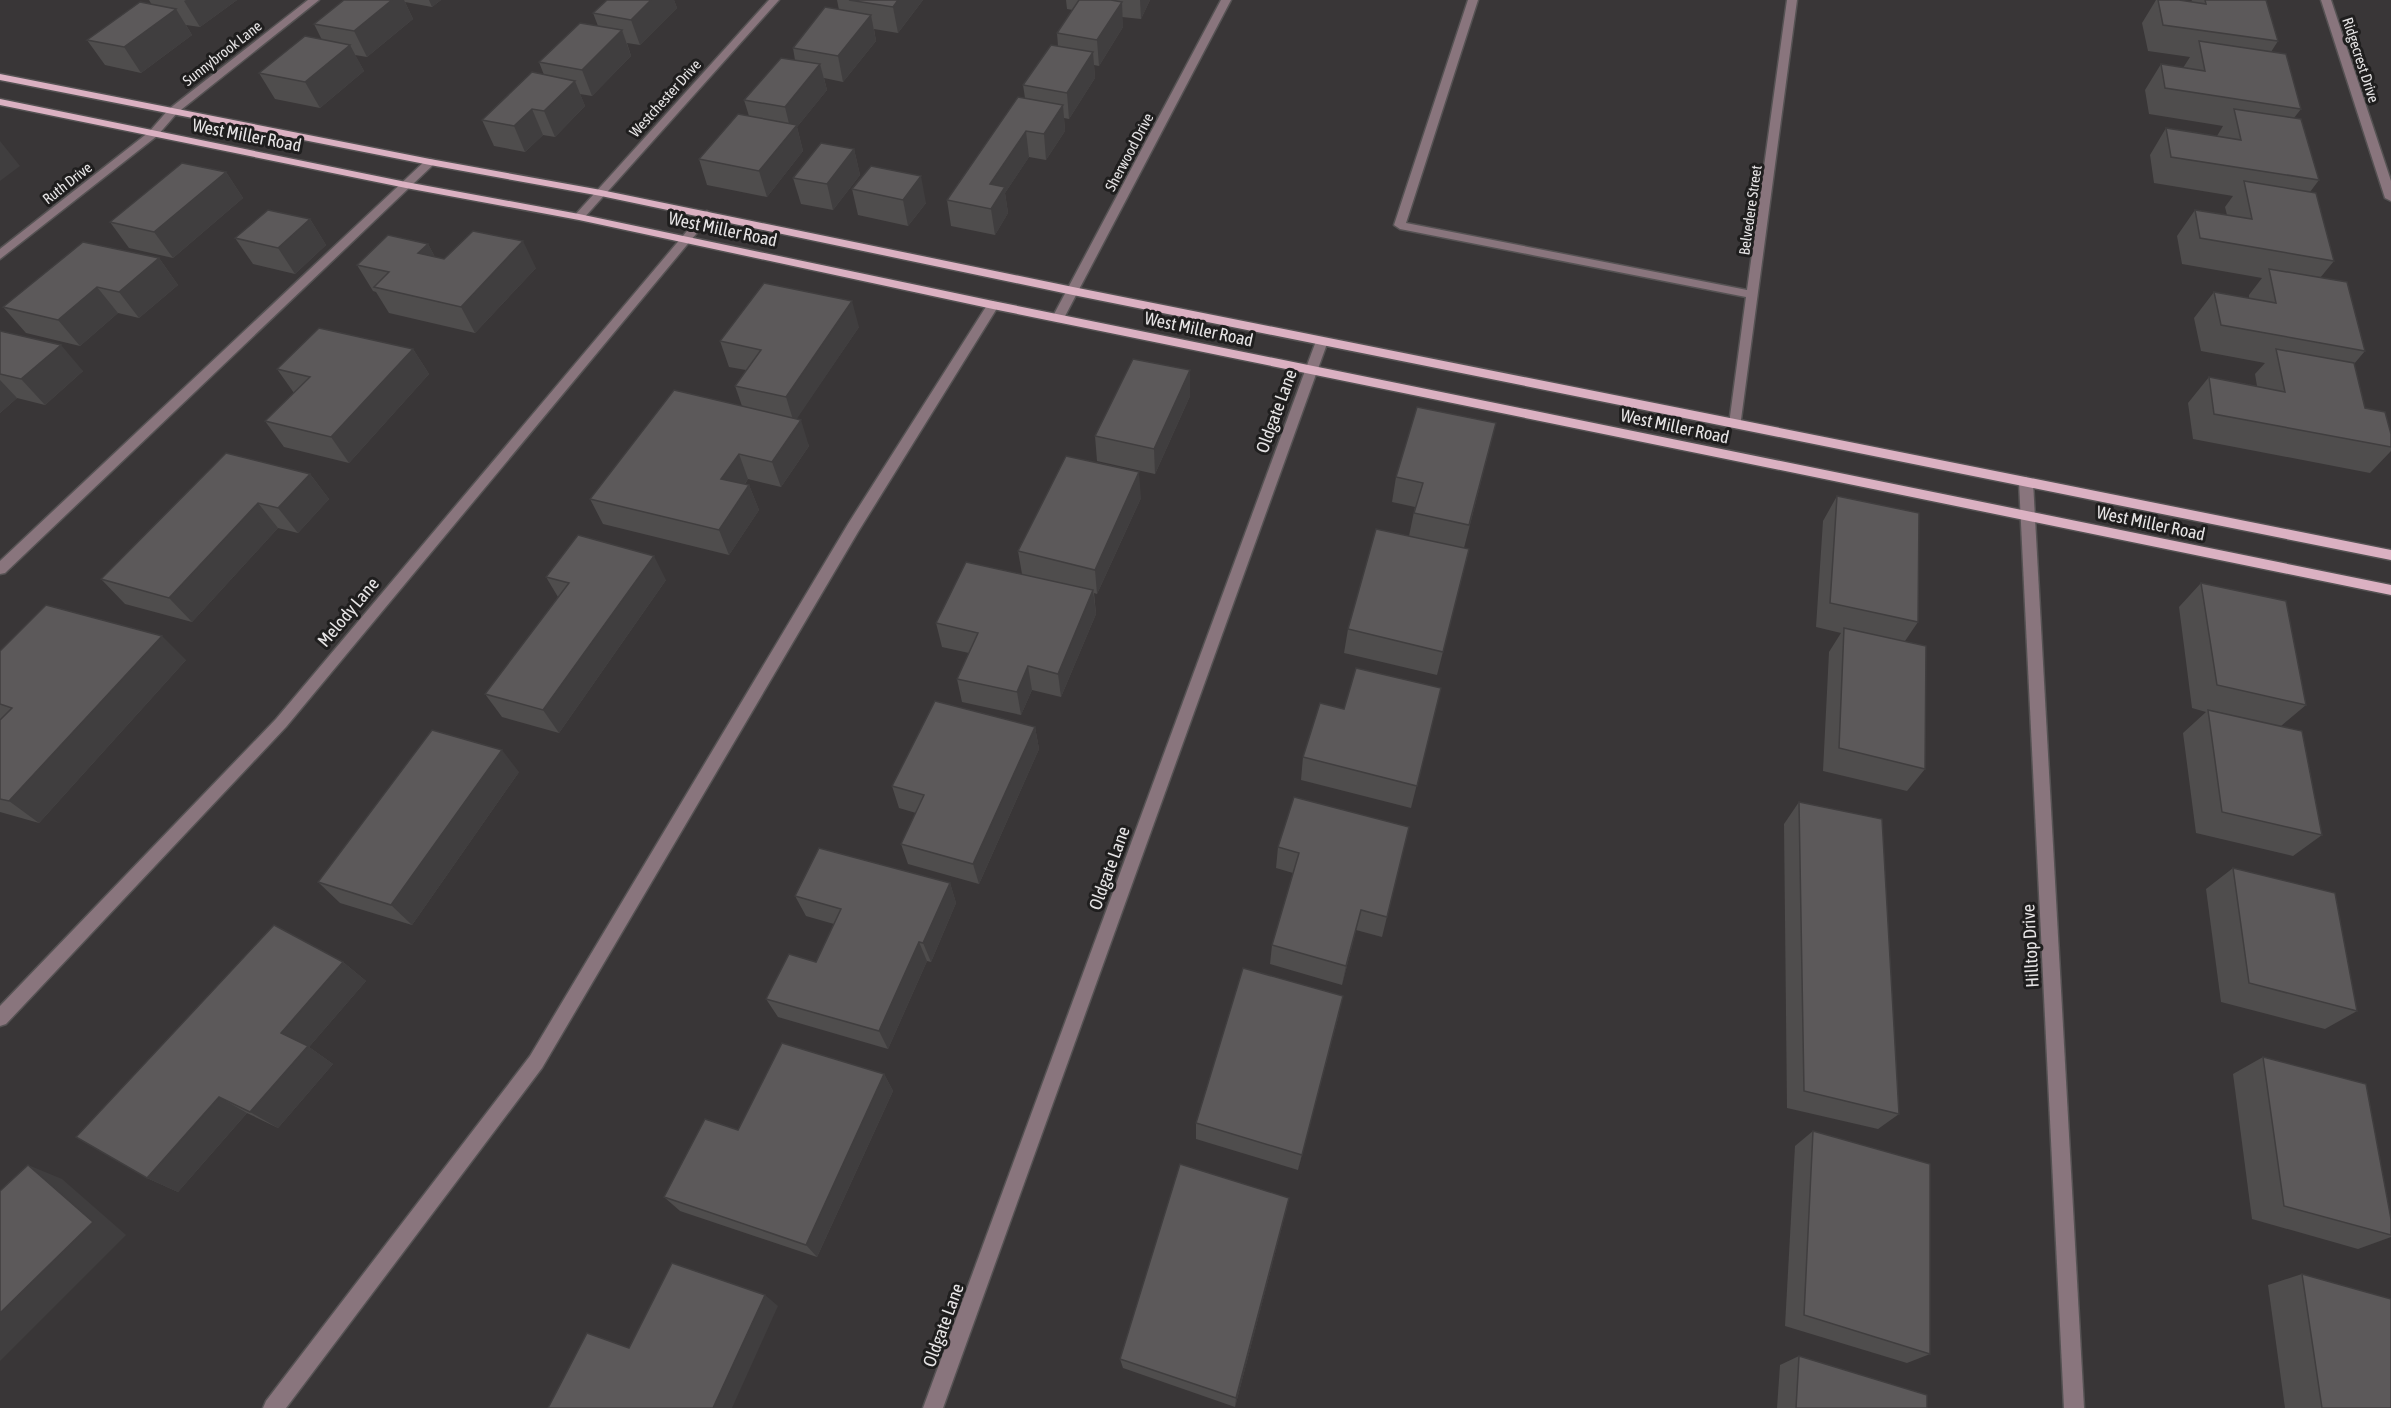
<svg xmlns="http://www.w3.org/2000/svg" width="2391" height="1408" viewBox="0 0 2391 1408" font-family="'Asap Condensed',sans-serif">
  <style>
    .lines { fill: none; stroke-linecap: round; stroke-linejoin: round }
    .minor-casing { stroke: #555253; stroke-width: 3 }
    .major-casing { stroke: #555253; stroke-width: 3 }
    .minor { fill: #89757d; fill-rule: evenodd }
    .major { fill: #dbb1c2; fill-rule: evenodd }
    .wall { fill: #4f4d4d }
    .shaded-wall { fill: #403e3f }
    .building { fill: #5c595a; stroke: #403e3f; stroke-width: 1.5 }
    .labels { text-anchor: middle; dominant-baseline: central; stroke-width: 6; stroke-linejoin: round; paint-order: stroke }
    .far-street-label { font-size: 15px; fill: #e6e4e5; stroke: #1f1e1e }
    .street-label { font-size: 18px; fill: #e6e4e5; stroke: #1f1e1e }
  </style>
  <rect width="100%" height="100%" fill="#393637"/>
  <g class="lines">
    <g class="minor-casing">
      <g id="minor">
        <polygon points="308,0 319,0 177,113 157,136 0,259 0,249 149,132 169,109"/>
        <polygon points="769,0 779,0 583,219 575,219 575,215"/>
        <polygon points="1221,0 1231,0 1064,318 1058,322 1054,321 1052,318"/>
        <polygon points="1468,0 1478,0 1406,223 1747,290 1787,0 1797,0 1740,427 1730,427 1729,424 1746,297 1400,229 1394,225"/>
        <polygon points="2321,0 2331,0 2391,181 2391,201 2385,198"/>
        <polygon points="430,159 434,160 434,164 5,573 0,574 0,561 426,160"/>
        <polygon points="707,211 713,214 711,216 286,727 6,1024 0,1026 0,1006 276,719 703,212"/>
        <polygon points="993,301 999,305 858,532 542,1068 286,1408 263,1408 266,1401 530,1056 848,524 989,302"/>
        <polygon points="1322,337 1328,341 943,1408 923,1408 1316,341"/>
        <polygon points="2026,477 2033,482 2084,1408 2064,1408 2019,482"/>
      </g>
    </g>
    <g class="major-casing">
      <g id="major">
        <polygon points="0,74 430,159 601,190 1073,287 2391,550 2391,560 1073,295 601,196 430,165 0,80"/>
        <polygon points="0,99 406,182 579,214 993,301 2391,585 2391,595 993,309 579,220 406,188 0,105"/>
      </g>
    </g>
    <use href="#minor" class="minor"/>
    <use href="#major" class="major"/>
  </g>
  <g class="wall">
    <polygon points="149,0 237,0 200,27 186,25 192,35 141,73 105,65 87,40 152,5"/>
    <polygon points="344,0 441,0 432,7 405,2 413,19 367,57 355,55 364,71 320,108 275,99 259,73 322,40 314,24"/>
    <polygon points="607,0 674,0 677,8 640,45 627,43 631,56 592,96 580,94 585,106 555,137 543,135 525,152 494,146 482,120 544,75 539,62 598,26 593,13"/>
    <polygon points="837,0 923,0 898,33 874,29 876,41 843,82 824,78 827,90 797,127 803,151 767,197 707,185 699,159 749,116 744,100 795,60 793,48 839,10"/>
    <polygon points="1066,0 1150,0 1141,19 1122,17 1123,27 1099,66 1094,65 1095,78 1069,119 1064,118 1065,131 1046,160 1029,157 1005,193 1008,213 995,235 951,226 947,200 1025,98 1023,85 1058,46 1057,33 1073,10 1067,9"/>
    <polygon points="2156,0 2179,0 2191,2 2192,0 2266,0 2278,41 2271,52 2301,109 2294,118 2319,180 2310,192 2334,261 2320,278 2365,351 2354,364 2365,408 2391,434 2391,451 2370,473 2193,439 2188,403 2209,377 2257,386 2255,374 2265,363 2201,351 2194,318 2214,292 2249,298 2249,295 2262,278 2182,264 2177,236 2195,210 2227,215 2225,207 2233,196 2154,183 2150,155 2166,128 2217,136 2223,126 2149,114 2145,90 2161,64 2183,68 2190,57 2148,51 2142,23"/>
    <polygon points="854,149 860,175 833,210 801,204 793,178"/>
    <polygon points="226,172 243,198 173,258 129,248 110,222"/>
    <polygon points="852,189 926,203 908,226 858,215"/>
    <polygon points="310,219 326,245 295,274 253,264 235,238"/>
    <polygon points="428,244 435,257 444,259 536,268 475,333 389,313 376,292 373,291 357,265"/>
    <polygon points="159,258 178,285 139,318 118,313 80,346 26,333 3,307"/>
    <polygon points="859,327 796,419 809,446 781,487 748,479 745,484 749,485 759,510 729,555 603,524 590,499 742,406 735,386 746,370 729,367 720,341"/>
    <polygon points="0,331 83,371 45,405 17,398 0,413"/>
    <polygon points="413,349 429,374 349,463 284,447 265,421 294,393 277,369"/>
    <polygon points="1190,396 1155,474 1097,461 1095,436"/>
    <polygon points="1496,423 1464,548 1469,550 1437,675 1344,653 1348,629 1409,536 1415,507 1392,502 1396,477"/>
    <polygon points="310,474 329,499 298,533 278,528 192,622 125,604 101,579"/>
    <polygon points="1837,496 1918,622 1905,641 1925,769 1907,791 1823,771 1829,652 1841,633 1816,627 1823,521"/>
    <polygon points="1141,498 1097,594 1094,593 1096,614 1061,697 1032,690 1021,715 962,702 957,679 969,653 942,647 936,623 1022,574 1018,551"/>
    <polygon points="546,577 666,580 559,733 502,717 485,694 558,597"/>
    <polygon points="2201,583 2306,705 2281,726 2322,835 2293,856 2196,833 2183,733 2206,712 2192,708 2179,607"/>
    <polygon points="0,651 186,660 39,823 0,812 0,720 1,719 0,719"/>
    <polygon points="1441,688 1411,808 1301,780 1303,757 1344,709"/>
    <polygon points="1035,727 1039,749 979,884 908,864 901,844 916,813 899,808 892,786"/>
    <polygon points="519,772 412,925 340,903 318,882"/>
    <polygon points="1799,802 1899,1114 1878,1129 1787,1108 1784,824"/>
    <polygon points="1409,827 1382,937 1356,930 1342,985 1270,964 1272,945 1293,873 1276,868 1278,847"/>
    <polygon points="2233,868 2357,1011 2325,1029 2221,1002 2206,889"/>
    <polygon points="950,883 956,903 931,962 927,961 888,1049 778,1017 766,999 816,962 834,924 806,916 795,896"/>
    <polygon points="343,962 366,981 309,1047 333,1064 278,1128 247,1113 178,1192 147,1178"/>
    <polygon points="1339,1014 1298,1170 1196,1139 1196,1123"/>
    <polygon points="2263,1057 2391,1219 2391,1237 2358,1249 2252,1219 2233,1074"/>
    <polygon points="884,1074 893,1091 817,1257 680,1211 664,1197 738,1130"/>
    <polygon points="1813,1131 1930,1354 1907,1363 1785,1326 1795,1146"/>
    <polygon points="1289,1198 1286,1211 1235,1407 1123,1368 1120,1359"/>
    <polygon points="2302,1274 2391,1408 2285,1408 2268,1285"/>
    <polygon points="1799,1356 1927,1408 1777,1408 1780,1365"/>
  </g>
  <g class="shaded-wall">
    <polygon points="186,0 237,0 200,27 184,1"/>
    <polygon points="392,0 404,0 413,19 367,57 354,31"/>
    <polygon points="429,0 441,0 432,7"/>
    <polygon points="651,0 674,0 677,8 640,45 631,20"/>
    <polygon points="898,0 923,0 898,33 893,7"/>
    <polygon points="1140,0 1150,0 1141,19"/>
    <polygon points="1122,2 1123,27 1099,66 1097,40"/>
    <polygon points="176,9 192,35 141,73 124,47"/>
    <polygon points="871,15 876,41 843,82 838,56"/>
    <polygon points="622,30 631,56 592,96 582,70"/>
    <polygon points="350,45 364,71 320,108 305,82"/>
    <polygon points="1093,52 1095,78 1069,119 1067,93"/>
    <polygon points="820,64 827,90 797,127 803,151 767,197 759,171 791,132 785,107"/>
    <polygon points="575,81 585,106 555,137 544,111"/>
    <polygon points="1063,105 1065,131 1046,160 1044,134"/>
    <polygon points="532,109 543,135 525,152 514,126"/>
    <polygon points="1026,131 1029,157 1005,193 1008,213 995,235 991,209 990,184"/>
    <polygon points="0,141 20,166 0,181"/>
    <polygon points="854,149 860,175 833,210 827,184"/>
    <polygon points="226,172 243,198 173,258 154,232"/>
    <polygon points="921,176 926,203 908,226 903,200"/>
    <polygon points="310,219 326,245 295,274 278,248"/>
    <polygon points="523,241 536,268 475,333 461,307"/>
    <polygon points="428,244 442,270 418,253"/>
    <polygon points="159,258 178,285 139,318 119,292"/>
    <polygon points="97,287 118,313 80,346 58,320"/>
    <polygon points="852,301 859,327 794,423 786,397"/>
    <polygon points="61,345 83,371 45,405 21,379"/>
    <polygon points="413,349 429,374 349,463 331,437"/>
    <polygon points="1190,370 1190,396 1155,474 1154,449"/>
    <polygon points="0,380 17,398 0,413"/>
    <polygon points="801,420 809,446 781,487 772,462"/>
    <polygon points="739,454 748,479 731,504 721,479"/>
    <polygon points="1139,472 1141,498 1097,594 1095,570"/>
    <polygon points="310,474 329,499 298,533 278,508"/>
    <polygon points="749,485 759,510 729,555 719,530"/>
    <polygon points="258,503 278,528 192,622 169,598"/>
    <polygon points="654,556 666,580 559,733 543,710"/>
    <polygon points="1093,590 1096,614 1061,697 1058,674"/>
    <polygon points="162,636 186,660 39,823 9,801"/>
    <polygon points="1028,666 1032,690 1021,715 1017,692"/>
    <polygon points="1035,727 1039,749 979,884 973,864"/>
    <polygon points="502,750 519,772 412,925 391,905"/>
    <polygon points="950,883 956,903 931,962 923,943"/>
    <polygon points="1361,910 1356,930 1342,985 1346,966"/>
    <polygon points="919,942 927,961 888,1049 879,1031"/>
    <polygon points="343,962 366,981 309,1047 333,1064 278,1128 250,1112 281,1033"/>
    <polygon points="1343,996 1339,1014 1298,1170 1302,1155"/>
    <polygon points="884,1074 893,1091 817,1257 806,1245"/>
    <polygon points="219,1097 247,1113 178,1192 147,1178"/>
    <polygon points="28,1165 62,1179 126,1235 0,1361 0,1313"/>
    <polygon points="1289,1198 1286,1211 1235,1407 1236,1398"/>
    <polygon points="765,1295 778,1306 732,1408 713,1408"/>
  </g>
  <g class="building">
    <polygon points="344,0 392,0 354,31 314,24"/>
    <polygon points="607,0 651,0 631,20 593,13"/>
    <polygon points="849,0 898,0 893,7"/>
    <polygon points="1079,0 1111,0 1122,2 1097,40 1057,33"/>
    <polygon points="2158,0 2179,0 2206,4 2205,0 2266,0 2278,41 2163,25"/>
    <polygon points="140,2 176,9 124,47 87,40"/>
    <polygon points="825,7 871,15 838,56 793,48"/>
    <polygon points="580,23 622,30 582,70 539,62"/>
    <polygon points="305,36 350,45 305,82 259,73"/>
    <polygon points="2199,41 2286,54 2301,109 2165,88 2161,64 2205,71"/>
    <polygon points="1051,45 1093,52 1067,93 1023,85"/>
    <polygon points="781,58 820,64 785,107 744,100"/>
    <polygon points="532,72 575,81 544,111 532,109 514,126 482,120"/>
    <polygon points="1018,97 1063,105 1044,134 1026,131 990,184 1005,187 991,209 947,200"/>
    <polygon points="2234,109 2301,119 2319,180 2171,157 2166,128 2241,140"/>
    <polygon points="738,114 797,125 759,171 699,159"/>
    <polygon points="821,143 854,149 827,184 793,178"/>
    <polygon points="182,163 226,172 154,232 110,222"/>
    <polygon points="871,166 921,176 903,200 852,189"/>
    <polygon points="2244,181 2316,193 2334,261 2200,238 2195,210 2252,219"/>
    <polygon points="268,210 310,219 278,248 235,238"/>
    <polygon points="473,231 523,241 461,307 374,287 389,272 357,265 388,235 428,244 418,253 444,259"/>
    <polygon points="83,242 159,258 119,292 97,287 58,320 3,307"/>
    <polygon points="2269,269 2347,282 2365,351 2221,325 2214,292 2276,303"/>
    <polygon points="764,283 852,301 786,397 735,386 761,350 720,341"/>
    <polygon points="319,328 413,349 331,437 265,421 310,377 277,369"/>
    <polygon points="0,331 61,345 21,379 0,374"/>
    <polygon points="2276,349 2354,363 2365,408 2385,412 2391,434 2391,447 2214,414 2209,377 2285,392"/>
    <polygon points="1133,359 1190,370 1154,449 1095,436"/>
    <polygon points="674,390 801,420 772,462 739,454 721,479 749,485 719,530 590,499"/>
    <polygon points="1417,407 1496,423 1469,525 1414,513 1423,483 1396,477"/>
    <polygon points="226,453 310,474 278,508 258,503 169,598 101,579"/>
    <polygon points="1066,456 1139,472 1095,570 1018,551"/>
    <polygon points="1837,496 1919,513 1918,622 1830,603"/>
    <polygon points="1376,529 1469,549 1443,652 1348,629"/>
    <polygon points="578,535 654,556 543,710 485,694 569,583 546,577"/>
    <polygon points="966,562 1093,590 1058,674 1028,666 1017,692 957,679 978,633 936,623"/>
    <polygon points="2201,583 2286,601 2306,705 2217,685"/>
    <polygon points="46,605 162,636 9,801 0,799 0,720 12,708 0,704 0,651"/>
    <polygon points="1844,628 1926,646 1925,769 1839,748"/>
    <polygon points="1356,668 1441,688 1417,786 1303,757 1320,703 1344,709"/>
    <polygon points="935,701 1035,727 973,864 901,844 924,795 892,786"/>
    <polygon points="2208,710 2302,731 2322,835 2222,812"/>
    <polygon points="432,730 502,750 391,905 318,882"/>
    <polygon points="1294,797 1409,827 1387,917 1361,910 1346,966 1272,945 1299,853 1278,847"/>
    <polygon points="1799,802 1882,819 1899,1114 1804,1091"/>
    <polygon points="819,848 950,883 923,943 919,942 879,1031 766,999 789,954 816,962 841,909 795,896"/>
    <polygon points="2233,868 2335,893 2357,1011 2249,983"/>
    <polygon points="274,925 343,962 281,1033 308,1046 250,1112 219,1097 147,1178 76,1137"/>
    <polygon points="1243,968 1343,996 1302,1155 1196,1123"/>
    <polygon points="782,1043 884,1074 806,1245 664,1197 705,1119 738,1130"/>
    <polygon points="2263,1057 2366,1084 2391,1219 2391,1235 2284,1206"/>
    <polygon points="1813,1131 1930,1164 1930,1354 1804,1315"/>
    <polygon points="1180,1164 1289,1198 1236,1398 1120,1359"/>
    <polygon points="28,1165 93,1222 0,1313 0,1191"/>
    <polygon points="672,1263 765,1295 713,1408 548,1408 587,1333 629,1348"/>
    <polygon points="2302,1274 2391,1299 2391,1408 2322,1408"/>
    <polygon points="1799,1356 1927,1395 1927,1408 1796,1408"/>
  </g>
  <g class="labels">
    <g class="far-street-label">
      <text transform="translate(222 53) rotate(-38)">Sunnybrook Lane</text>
      <text transform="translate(2361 60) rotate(72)">Ridgecrest Drive</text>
      <text transform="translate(665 98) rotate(-48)">Westchester Drive</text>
      <text transform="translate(1129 152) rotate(-62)">Sherwood Drive</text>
      <text transform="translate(67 183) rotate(-38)">Ruth Drive</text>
      <text transform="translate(1750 210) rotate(-82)">Belvedere Street</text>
    </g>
    <g class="street-label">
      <text transform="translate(247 135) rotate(11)">West Miller Road</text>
      <text transform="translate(723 229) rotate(12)">West Miller Road</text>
      <text transform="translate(1199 329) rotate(12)">West Miller Road</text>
      <text transform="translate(1276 411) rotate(-70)">Oldgate Lane</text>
      <text transform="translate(1675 426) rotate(12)">West Miller Road</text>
      <text transform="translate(2151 523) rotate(12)">West Miller Road</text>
      <text transform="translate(348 612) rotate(-50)">Melody Lane</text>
      <text transform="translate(1109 868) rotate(-70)">Oldgate Lane</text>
      <text transform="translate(2030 946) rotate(-93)">Hilltop Drive</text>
      <text transform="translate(943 1325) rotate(-70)">Oldgate Lane</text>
    </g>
  </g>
</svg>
